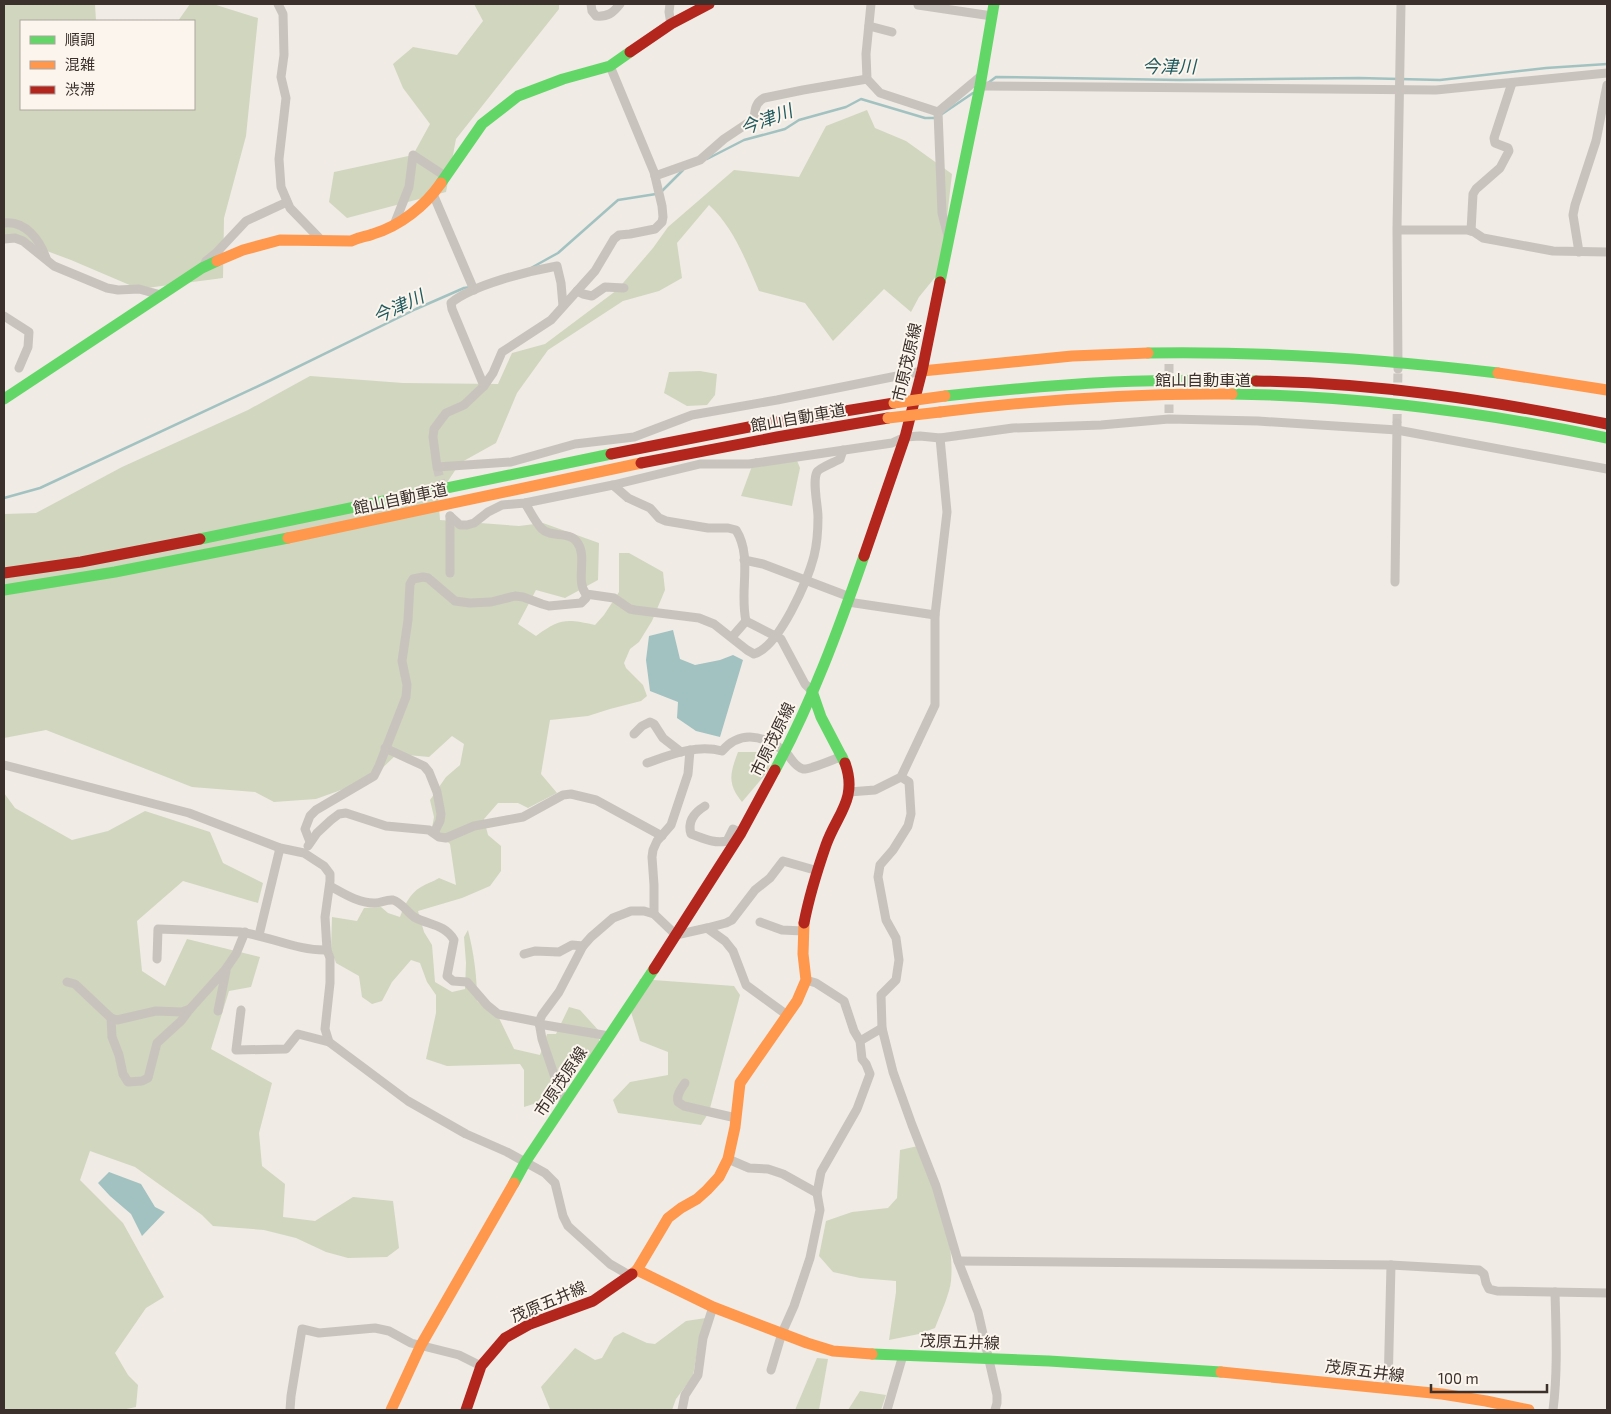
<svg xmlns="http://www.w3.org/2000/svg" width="1611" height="1414" viewBox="0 0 1611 1414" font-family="'Exo 2','Noto Sans JP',sans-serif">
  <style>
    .green { fill: #d1d6bf }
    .water { fill: #a1c2c1 }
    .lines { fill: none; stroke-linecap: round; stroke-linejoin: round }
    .stream { stroke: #a1c2c1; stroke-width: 2.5 }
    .street-tunnel { stroke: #ccc6c0; stroke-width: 9; stroke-dasharray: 9 4.5; stroke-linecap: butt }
    .street { stroke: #c9c3be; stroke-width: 9 }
    .fast { stroke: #63d668; stroke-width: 11 }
    .slow { stroke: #ff974d; stroke-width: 11 }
    .jam { stroke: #b3261e; stroke-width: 11 }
    .slow-bridge { stroke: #ff974d; stroke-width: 11 }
    .labels { text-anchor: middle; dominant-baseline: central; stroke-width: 4; stroke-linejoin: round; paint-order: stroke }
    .street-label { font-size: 16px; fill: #3b302b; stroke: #fbf5ee }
    .water-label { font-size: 18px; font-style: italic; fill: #1f5a5e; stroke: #fbf5ee }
  </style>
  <rect width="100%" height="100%" fill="#f0ebe5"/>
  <g class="green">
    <polygon points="4,4 95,4 96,21 21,21 21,109 194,109 194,21 178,21 190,4 213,4 258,18 246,136 224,218 223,278 139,289 71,260 4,235"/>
    <polygon points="474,4 559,4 559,9 456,139 446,192 347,218 329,202 334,172 413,155 430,124 403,88 393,64 413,47 457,55 483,21"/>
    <path d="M867,110L875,128L906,141L952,174L941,270L919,297L911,312L884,289L833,341L805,303L759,291C746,261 734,228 709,205L677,243L682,278L659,291L623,301L548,350L517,393L496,443L460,463L438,496L440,520L519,526L543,523L599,543L598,580L565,598L536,590L518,624L536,636C561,618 566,619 595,625L604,615L619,592V553H629L663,572L665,590L652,621L639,642L630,649L624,663L626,668L643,685L647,696L641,701L610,709L588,716L550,720L541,774L557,793L528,808L518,803H498L484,819L488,835L501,846V871L490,886L462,898L418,911L424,932L432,945L435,982L452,992L465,989L466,963L464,937L468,930C474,954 477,976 477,1001L499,1018L514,1049L540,1055L547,1034H556L569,1007L580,1010L600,1032L599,1042L587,1063L577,1056L572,1057L552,1093L543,1101L524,1107V1070L520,1064L447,1066L426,1059L436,1013V995L427,982L420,963L411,960L392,982L382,1001L372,1004L362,997L359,976L336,963L331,949L332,917L357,921L364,908L381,907L388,913L400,917C404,906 410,893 421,887C427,883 433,882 439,878L456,885L450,844L432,828L434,817L430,800L446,777L460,765L464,744L452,736L429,757L397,754L374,776L352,786L316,799L274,802L255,792L192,787L46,730L4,738V514L36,513L122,467L248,410L310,376L403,383L498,384L512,353L545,344L617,290L653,248L668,227L734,170L799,177L826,126Z"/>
    <polygon points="700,371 717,374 715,395 707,405 687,406 664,393 669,372"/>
    <polygon points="755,458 796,458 800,468 792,506 741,496"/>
    <path d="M738,752H757L771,756L769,770L742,802C727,784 730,773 738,752Z"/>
    <polygon points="4,793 15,808 72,840 108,831 145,811 210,832 223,863 263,883 258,903 183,881 137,921 142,971 165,986 187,939 260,957 251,987 229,991 211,1049 272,1083 259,1133 262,1166 285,1184 283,1217 315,1221 353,1197 393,1201 399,1248 387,1257 348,1258 326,1252 296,1238 264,1230 213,1226 202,1215 135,1167 90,1151 80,1180 123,1223 164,1297 146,1308 115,1353 128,1375 138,1385 136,1407 122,1410 4,1410"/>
    <polygon points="640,979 734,986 740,995 709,1112 701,1125 618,1113 613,1100 630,1082 668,1075 668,1052 640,1041 631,1012"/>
    <path d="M918,1146C935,1189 955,1233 951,1281C950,1293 940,1315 935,1328L919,1334L889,1340L896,1292V1281L860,1278L833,1272L819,1256L826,1221L852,1212L888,1208L897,1198L900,1150Z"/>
    <polygon points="706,1318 699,1340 693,1376 676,1399 672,1410 551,1410 550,1409 541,1387 575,1348 595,1360 602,1358 614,1337 623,1332 647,1343 655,1344 686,1321"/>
    <polygon points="817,1358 828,1359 819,1410 795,1410"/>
    <polygon points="860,1391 886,1395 881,1410 848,1410"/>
  </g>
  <g class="water">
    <polygon points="673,630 680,659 695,665 720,660 733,655 743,660 720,737 696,731 677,718 678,702 650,691 646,660 649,636"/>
    <polygon points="109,1172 141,1184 155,1207 165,1212 142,1236 131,1214 110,1196 98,1183"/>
  </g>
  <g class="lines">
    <g class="stream">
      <polyline points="988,83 996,77 1180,80 1359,78 1440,80 1546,68 1607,64"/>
      <polyline points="942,114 973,93"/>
      <polyline points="707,159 744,140 785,129 799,120 846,107 861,99 925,118 936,118"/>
      <polyline points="661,192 683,170"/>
      <polyline points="531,268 558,253 618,200 656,194"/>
      <polyline points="4,498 40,488 269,381 416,309 464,288 471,287"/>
    </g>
    <g class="street-tunnel">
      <polyline points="1169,364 1169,413"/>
      <polyline points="1397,423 1398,369"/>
      <polyline points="437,467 443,491"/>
    </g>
    <g class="street">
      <polyline points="278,4 283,14 284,55 281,77 286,98 279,159 281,187 290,208 322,241"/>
      <path d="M591,4L592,11L596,16C608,17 613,13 620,4"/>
      <polyline points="670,4 669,12 671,24"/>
      <polyline points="871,4 866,54 867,79 880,93 938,112 981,76"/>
      <polyline points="918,5 992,16"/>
      <polyline points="869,26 892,32"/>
      <polyline points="610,66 654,172 662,206 663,217 662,222 655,229 630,234 619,235 614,239 595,271 551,320 502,352 493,373 484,386 464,405 446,413 434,429 433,437 437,467 511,462 575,444 634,437 692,415 777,400 922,371"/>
      <polyline points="980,86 1436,90 1607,73"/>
      <polyline points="938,112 942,213 948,236"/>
      <path d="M655,176L700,160L724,139L754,119C755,110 755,103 764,98L803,90L867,79"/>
      <polyline points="433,194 474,290"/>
      <path d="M4,223C25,220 40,240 46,258"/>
      <polyline points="394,225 409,187 413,155 445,176"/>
      <polyline points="1398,230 1467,230 1474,232 1483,238 1553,251 1607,252"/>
      <polyline points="1471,231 1473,194 1476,189 1500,168 1509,151 1508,148 1495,143 1494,138 1512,83"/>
      <polyline points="4,239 15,238 23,241 54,266 107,288 118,290 139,289 161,295"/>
      <polyline points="1579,252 1573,215 1575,205 1596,141 1607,85"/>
      <polyline points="203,268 206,261 216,253 246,221 287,202"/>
      <polyline points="577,291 583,294 592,296 605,287 624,288"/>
      <polyline points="4,316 29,332 28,347 19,368"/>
      <polyline points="1398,369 1397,228 1401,4"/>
      <path d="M484,386L452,309L451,303C472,285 529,271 557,266L561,283L563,306"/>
      <path d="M613,485L628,498L650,508L659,518L666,521L708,528H728L736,530C753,557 739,591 746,621L781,639L805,684L812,691"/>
      <path d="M525,503C530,511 535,522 542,529C551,538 570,531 577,542C588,556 575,581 586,594L614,598L630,609L635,610L699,618L714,624L747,650L754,654C779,647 808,580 814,556C817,544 818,530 818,517C818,506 812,481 817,472C819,468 835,462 840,459L843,450"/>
      <polyline points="450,516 460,525 467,525 474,523 488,512 502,505 525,503 613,485 700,464 749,464 892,443 905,437 920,436 940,438 1013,428 1101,425 1169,419 1258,421 1397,430 1607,469"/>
      <polyline points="450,516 450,573"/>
      <polyline points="744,560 763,564 850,597"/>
      <polyline points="1395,582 1397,423"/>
      <polyline points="848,602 935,615"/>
      <polyline points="732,637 746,621"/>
      <polyline points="634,734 642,726 650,722 654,724 663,738 681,752"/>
      <polyline points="385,748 424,766 429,772 437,792 441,814 440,821 434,833"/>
      <path d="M647,763C670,755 697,744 722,751C740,730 763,735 784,751C791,756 793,766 803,769C810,770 834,759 843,756"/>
      <polyline points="4,765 189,813 280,848 304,853 324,866 330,874 330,881 325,917 327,950 330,958 330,983 325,1029 329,1042 408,1101 466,1134 507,1152 545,1173 555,1183 563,1216 568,1226 610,1264 629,1275"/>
      <polyline points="901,777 909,782 911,814 908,826 893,850 880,865 878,877 886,920 896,938 899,960 896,980 881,995 882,1028 893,1072 912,1125 936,1186 958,1261 978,1312 997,1395 997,1403 995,1410"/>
      <polyline points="849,792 875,790 901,777 935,705 935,615 947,512 940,438"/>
      <path d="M705,806C695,812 687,821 691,834C703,838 714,844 727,841L733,829L741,833"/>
      <polyline points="310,842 305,829 310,816 316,810 374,776 379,766 406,697 407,685 402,661 408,620 410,584 413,579 423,577 428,578 455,601 470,603 491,602 515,596 523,597 542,604 549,606 581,603 586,598 586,594"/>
      <polyline points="308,846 317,833 331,820 339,814 346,813 386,826 429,830 439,837 446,838 474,826 523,817 563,795 571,794 596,800 662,836"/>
      <path d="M330,886C343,893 358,903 374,903C380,904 386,899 393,900C401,902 407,912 414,917C428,925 445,924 454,940L447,976L453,981L467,982L487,1005L498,1014L539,1022"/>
      <polyline points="654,914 654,885 652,857 653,850 657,841 671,825 688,774 690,750"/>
      <polyline points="760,922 782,930 803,931"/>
      <polyline points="707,928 726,923 732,920 755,890 770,878 783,861 818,871"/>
      <polyline points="259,935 280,848"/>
      <polyline points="524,954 535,951 559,952 572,945 583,946"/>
      <path d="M157,959L158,929L240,932C269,936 298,951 327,950"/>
      <polyline points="67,982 75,984 111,1018 112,1037 119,1055 123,1074 128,1082 142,1081 148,1078 157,1043 181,1021 190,1009 225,970 236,954 245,932"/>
      <polyline points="241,1010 236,1050 286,1049 298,1034 329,1042"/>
      <polyline points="218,1011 226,971"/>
      <polyline points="111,1018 117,1020 156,1011 182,1012 190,1009"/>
      <polyline points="539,1024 609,1036"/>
      <polyline points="860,1041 882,1028"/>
      <path d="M685,1083C681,1089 676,1095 678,1102L684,1106L736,1118"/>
      <polyline points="564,1104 542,1039 539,1022 542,1015 559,992 583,946 591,937 613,918 631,911 644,911 654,914 676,935 707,928 725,941 733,951 746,985 787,1015"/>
      <polyline points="728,1159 749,1168 768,1169 783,1174 817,1193"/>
      <polyline points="958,1261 1391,1265 1479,1270 1484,1274 1486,1283 1489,1289 1497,1291 1607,1293"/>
      <polyline points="771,1370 782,1333 794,1306 810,1258 820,1210 817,1193 821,1172 857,1109 870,1074 866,1064 862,1059 860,1041 854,1031 844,1001 816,983 806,980"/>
      <polyline points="1388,1389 1391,1265"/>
      <polyline points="290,1410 291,1396 302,1329 319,1333 375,1328 389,1331 411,1343 459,1355 481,1366"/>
      <polyline points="682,1410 685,1395 698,1375 703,1338 713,1307"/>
      <polyline points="887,1410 903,1355"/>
      <path d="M1553,1410C1558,1371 1556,1331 1555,1292"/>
    </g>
    <g class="fast">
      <polyline points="441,183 482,124 518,96 563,79 610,66 630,52"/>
      <polyline points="940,282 980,86 994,4"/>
      <path d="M1148,353C1265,351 1382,359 1498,373"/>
      <path d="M1232,394C1359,396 1483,412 1607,438"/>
      <path d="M945,396C1000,390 1056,385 1112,382C1160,380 1208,380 1256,381"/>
      <polyline points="4,399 202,268 217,261"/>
      <polyline points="200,539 611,454"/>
      <polyline points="4,590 115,572 288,538"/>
      <polyline points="812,691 821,717 845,763"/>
      <path d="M775,770C812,702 839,628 864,556"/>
      <polyline points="514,1183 526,1161 654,969"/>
      <polyline points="872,1354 1049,1361 1221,1372"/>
    </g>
    <g class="slow">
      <path d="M217,261L243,250L280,240L351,241C359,237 365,237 373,234C400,226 425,206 441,183"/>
      <polyline points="922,371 1072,356 1148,353"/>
      <polyline points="1498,373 1607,390"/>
      <path d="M940,412C1037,400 1134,393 1232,394"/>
      <polyline points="288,538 641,463"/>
      <polyline points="637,1270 668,1218 681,1208 697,1199 707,1190 719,1177 728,1159 735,1127 740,1083 797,1001 806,980 803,954 804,923"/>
      <polyline points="632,1274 637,1270 713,1307 807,1343 833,1351 872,1354"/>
      <polyline points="1221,1372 1442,1394 1486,1401 1529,1410"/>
      <polyline points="391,1410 421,1345 514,1183"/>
    </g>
    <g class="jam">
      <polyline points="630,52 671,24 709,4"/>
      <path d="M1256,381C1375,383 1490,400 1607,424"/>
      <polyline points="611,454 754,426 894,403"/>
      <polyline points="641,463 777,437 888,418"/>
      <polyline points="864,556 905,437 922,371 940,282"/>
      <polyline points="4,573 81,562 200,539"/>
      <path d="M804,923C809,897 817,871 826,845C837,814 858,799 845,763"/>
      <polyline points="654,969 741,833 775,770"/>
      <polyline points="466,1410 481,1366 505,1338 530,1324 593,1301 632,1274"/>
    </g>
    <g class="slow-bridge">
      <polyline points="894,403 945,396"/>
      <polyline points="888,418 940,412"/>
    </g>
  </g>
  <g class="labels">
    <g class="street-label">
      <text transform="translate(906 362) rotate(-77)">市原茂原線</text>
      <text x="1203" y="379">館山自動車道</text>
      <text transform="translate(798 417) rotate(-10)">館山自動車道</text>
      <text transform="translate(400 498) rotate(-12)">館山自動車道</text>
      <text transform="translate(772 739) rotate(-64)">市原茂原線</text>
      <text transform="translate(560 1081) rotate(-56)">市原茂原線</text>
      <text transform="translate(548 1301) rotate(-23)">茂原五井線</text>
      <text transform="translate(960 1341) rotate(2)">茂原五井線</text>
      <text transform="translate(1365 1370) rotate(7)">茂原五井線</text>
    </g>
    <g class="water-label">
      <text x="1169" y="66">今津川</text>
      <text transform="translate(766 119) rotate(-21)">今津川</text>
      <text transform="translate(398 306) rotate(-25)">今津川</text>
    </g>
  </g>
  <rect width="1611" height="1414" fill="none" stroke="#3b302b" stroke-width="10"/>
  <rect x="20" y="20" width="175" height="90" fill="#fbf5ee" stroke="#aea6a0"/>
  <rect x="30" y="36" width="25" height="8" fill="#63d668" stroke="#aea6a0"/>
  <text x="65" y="45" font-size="15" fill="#3b302b">順調</text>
  <rect x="30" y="61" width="25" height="8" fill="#ff974d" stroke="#aea6a0"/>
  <text x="65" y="70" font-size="15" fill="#3b302b">混雑</text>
  <rect x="30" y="86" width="25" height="8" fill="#b3261e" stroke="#aea6a0"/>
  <text x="65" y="95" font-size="15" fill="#3b302b">渋滞</text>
  <path d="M1431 1384v8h116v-8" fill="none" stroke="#3b302b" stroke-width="2.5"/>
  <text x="1438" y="1384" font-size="15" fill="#3b302b" stroke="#fbf5ee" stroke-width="4" paint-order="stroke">100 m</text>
</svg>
